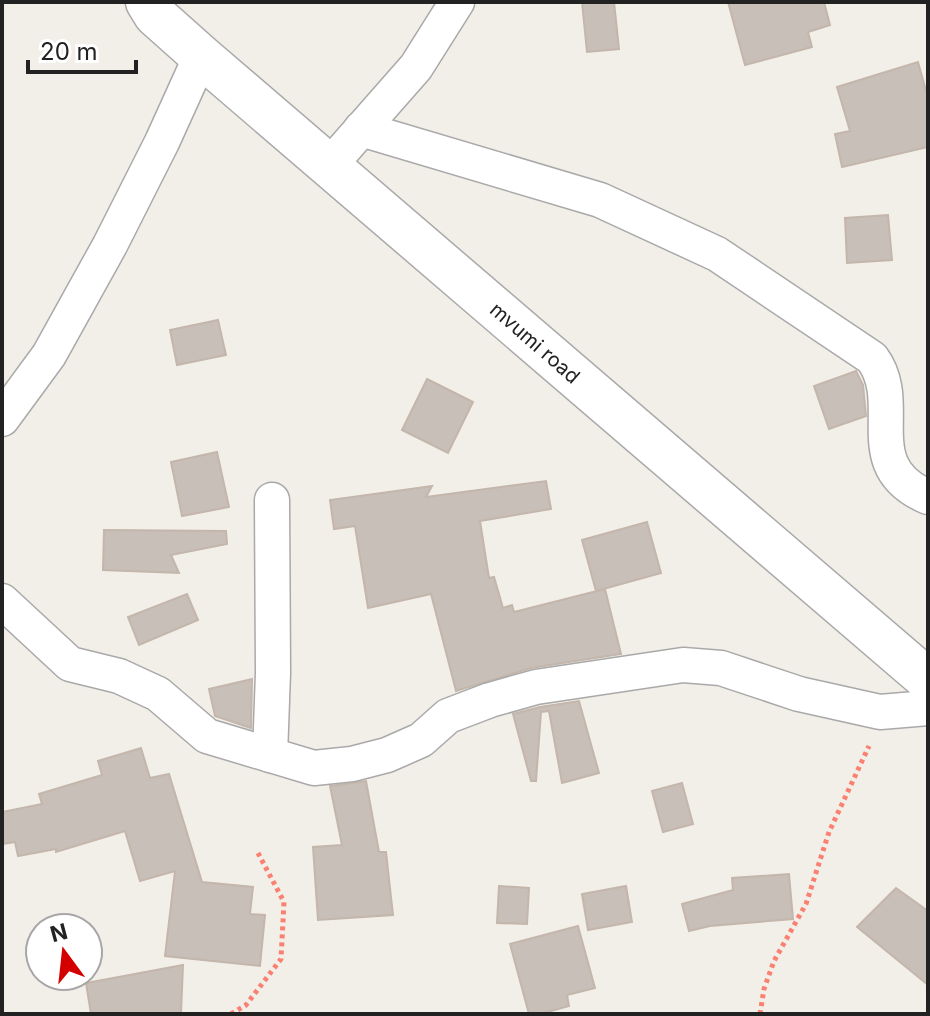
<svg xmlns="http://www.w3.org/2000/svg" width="930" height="1016" viewBox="0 0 930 1016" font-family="Inter,sans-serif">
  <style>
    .building { fill: #c7bfb8; stroke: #c4b6ab; stroke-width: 2 }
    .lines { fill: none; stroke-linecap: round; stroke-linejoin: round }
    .minor-casing { stroke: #a9a9a9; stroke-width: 37 }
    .tertiary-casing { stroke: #a9a9a9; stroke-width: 45 }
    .path { stroke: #fa8072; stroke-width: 5; stroke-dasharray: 4 4; stroke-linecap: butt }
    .minor { stroke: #fff; stroke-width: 34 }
    .tertiary { stroke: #fff; stroke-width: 42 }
    .labels { text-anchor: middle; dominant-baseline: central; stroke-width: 7; stroke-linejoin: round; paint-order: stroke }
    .street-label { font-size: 20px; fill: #222; stroke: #fff }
  </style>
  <rect width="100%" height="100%" fill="#f2efe9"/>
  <g class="building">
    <polygon points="582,2 614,2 619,49 587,52"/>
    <polygon points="728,2 824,2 830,25 808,32 812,47 745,65"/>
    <polygon points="918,62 928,98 928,147 842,167 835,134 850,131 837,87"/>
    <polygon points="888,215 892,260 847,263 845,218"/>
    <polygon points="218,320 226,355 177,365 170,330"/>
    <polygon points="856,371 863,385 866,416 829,429 814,386"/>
    <polygon points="427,379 473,402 448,453 402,430"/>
    <polygon points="217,452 229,507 182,516 171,462"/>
    <polygon points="546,481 551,509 480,521 489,578 494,577 503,608 512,605 514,612 605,589 621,654 531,668 456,691 431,594 368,608 355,526 334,529 330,500 432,486 426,497"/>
    <polygon points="647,522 661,573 596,591 582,540"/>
    <polygon points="104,530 226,531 227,544 171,555 179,573 103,570"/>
    <polygon points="187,594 198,620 139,645 128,617"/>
    <polygon points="252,679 251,728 215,716 209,689"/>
    <polygon points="579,701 599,773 562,783 549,711 541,712 536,781 531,781 513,714 540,707"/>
    <polygon points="141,748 150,778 169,774 202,882 253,887 250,914 265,915 260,966 165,956 175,871 140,881 125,831 56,852 56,849 18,856 15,842 2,844 2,812 42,804 39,794 102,775 98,761"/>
    <polygon points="366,781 379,852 386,852 393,915 318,920 313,847 342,845 330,786"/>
    <polygon points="682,783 693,824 663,832 652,791"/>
    <polygon points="789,874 793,919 710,926 689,931 682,904 733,890 732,878"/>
    <polygon points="499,886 529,888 527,924 497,923"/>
    <polygon points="626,886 632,922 588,930 582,894"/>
    <polygon points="896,888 928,911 928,985 857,927"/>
    <polygon points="578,926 595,988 567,995 569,1006 540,1014 529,1014 510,944"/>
    <polygon points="183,965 181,1014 91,1014 86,983"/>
  </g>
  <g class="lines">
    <g class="minor-casing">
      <g id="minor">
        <path d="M361,129L600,200L717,254L872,358C907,404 855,466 928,497"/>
        <polyline points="329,166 416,67 457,2"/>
        <polyline points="2,419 49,355 110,245 162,142 201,56"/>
        <polyline points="2,601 70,664 119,676 158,694 207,736 314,768 352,764 387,755 421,740 448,716 490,700 536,687 683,665 721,668 799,694 880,712 928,708"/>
        <polyline points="270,755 273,673 272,500"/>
      </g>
    </g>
    <g class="tertiary-casing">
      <polyline id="tertiary" points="147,2 155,15 201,56 928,680"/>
    </g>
    <g class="path">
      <polyline points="231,1014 246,1005 281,959 284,902 258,853"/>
      <polyline points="760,1014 764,989 774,961 806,904 829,832 869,746"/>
    </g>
    <use href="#minor" class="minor"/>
    <use href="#tertiary" class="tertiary"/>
  </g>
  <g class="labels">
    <g class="street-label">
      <text transform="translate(535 343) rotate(41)">mvumi road</text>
    </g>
  </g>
  <rect width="930" height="1016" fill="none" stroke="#222222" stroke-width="8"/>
  <g transform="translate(64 952) rotate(345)"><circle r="38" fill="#ffffff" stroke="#a7a7a7" stroke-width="2"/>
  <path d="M0-6L14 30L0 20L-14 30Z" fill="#d40000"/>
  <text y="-12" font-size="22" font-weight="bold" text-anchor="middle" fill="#222222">N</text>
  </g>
  <path d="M28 60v12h108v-12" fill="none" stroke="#222222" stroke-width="4"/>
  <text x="40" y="60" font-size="24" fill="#222222" stroke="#ffffff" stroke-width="6" paint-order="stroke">20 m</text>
</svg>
